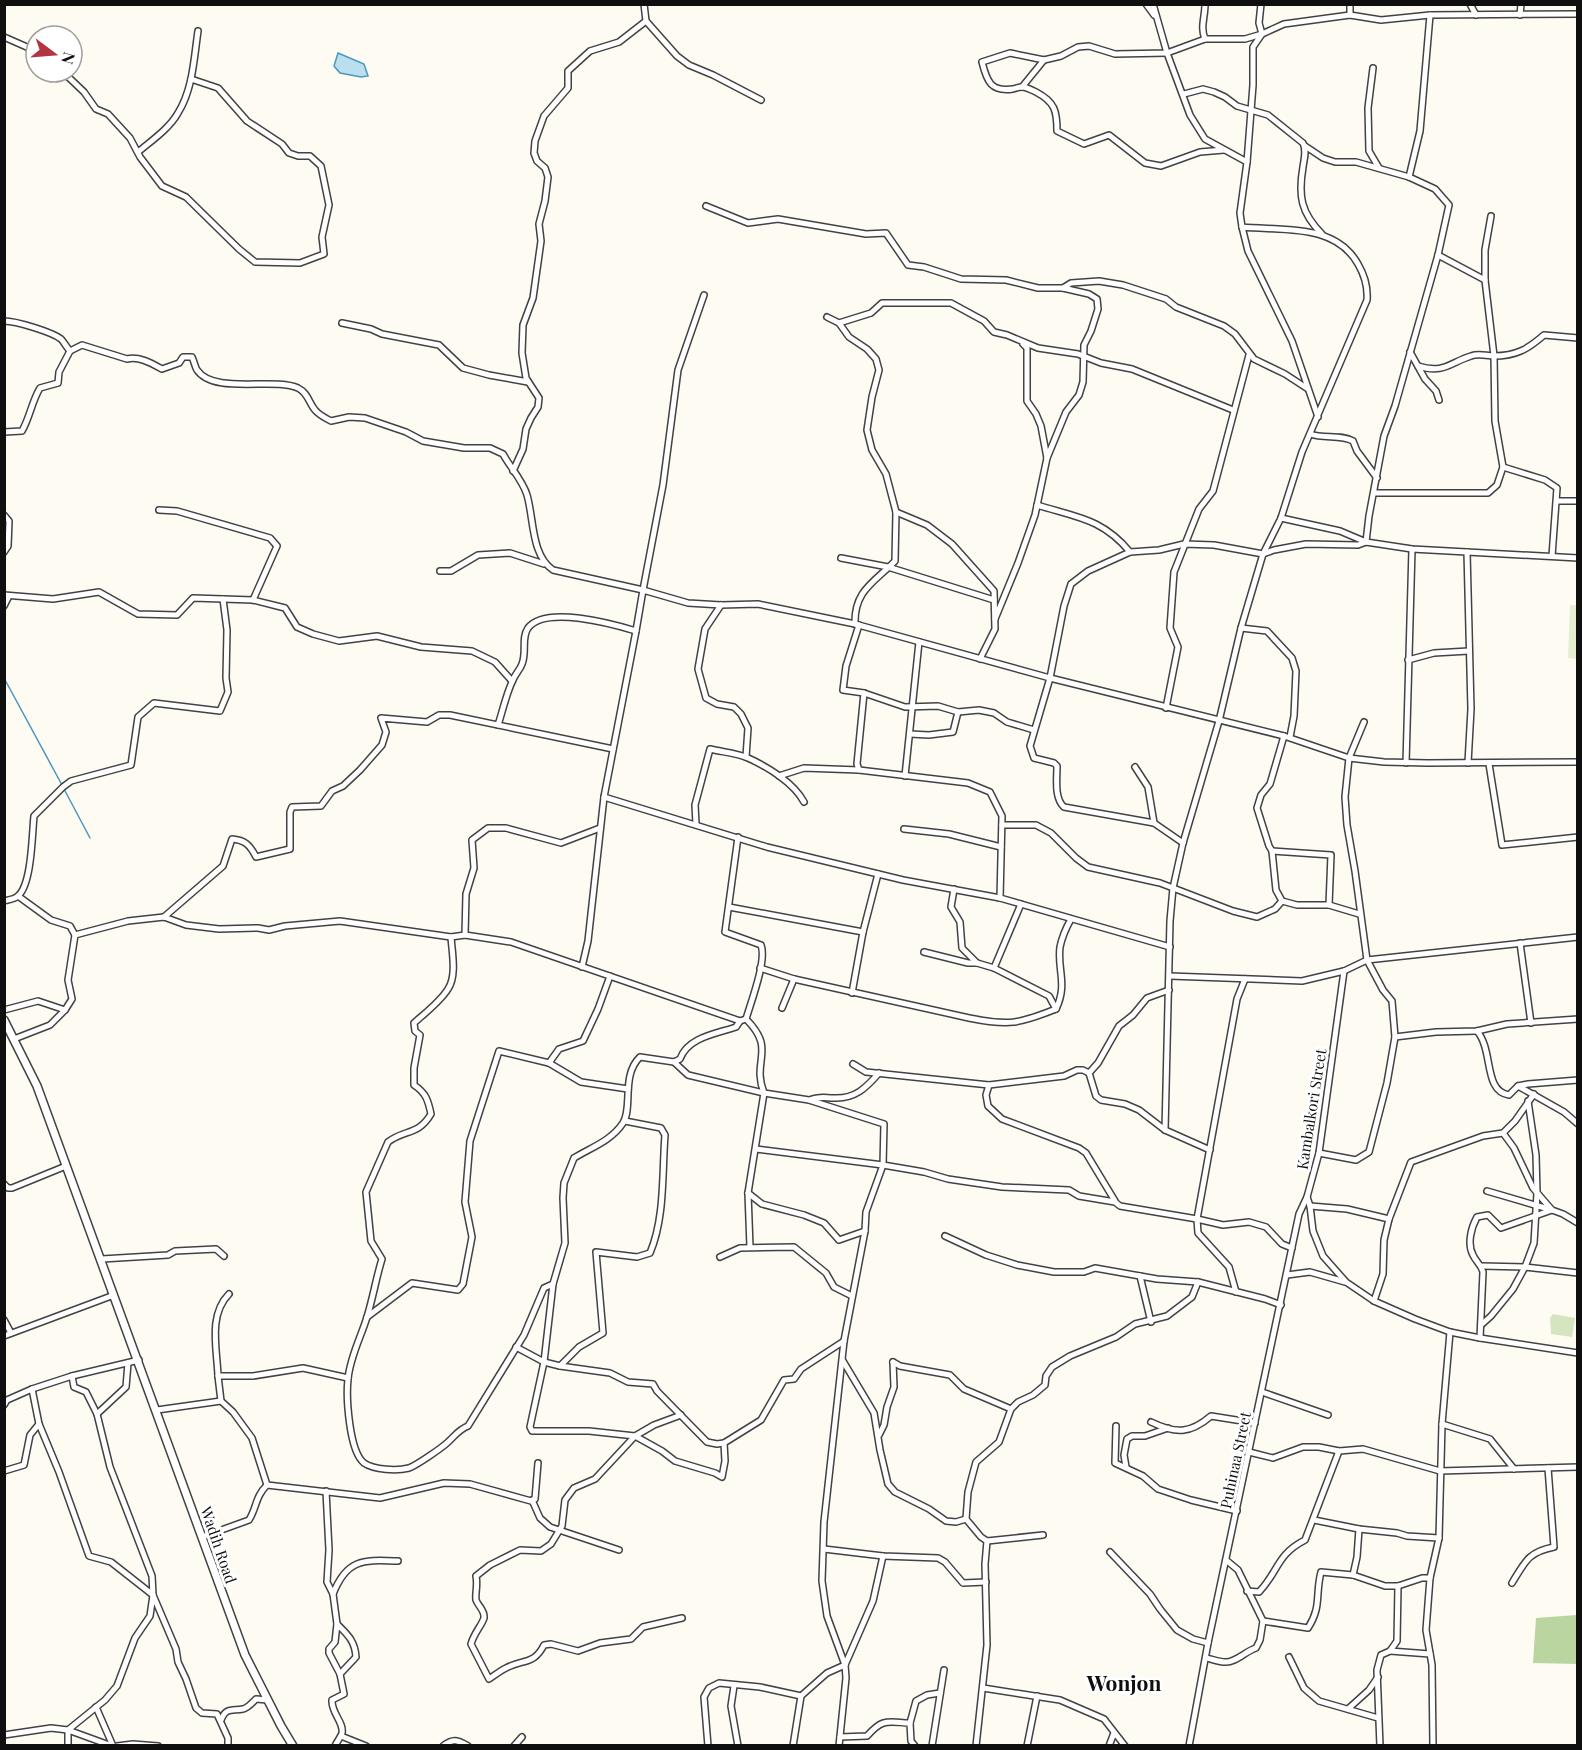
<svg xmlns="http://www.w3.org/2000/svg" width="1582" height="1750" viewBox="0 0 1582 1750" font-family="'Playfair Display',serif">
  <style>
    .green { fill: #d5e5bf }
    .forest { fill: #bad5a0 }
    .pitch { fill: #e5eed0 }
    .water { fill: #bcdff0; stroke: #4a97c0; stroke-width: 1.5 }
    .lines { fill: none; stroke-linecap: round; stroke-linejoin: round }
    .stream { stroke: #4a97c0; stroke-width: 1.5 }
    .minor-casing { stroke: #424242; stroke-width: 8 }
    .tertiary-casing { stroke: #424242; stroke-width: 10 }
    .minor { stroke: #fff; stroke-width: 5 }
    .tertiary { stroke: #fff; stroke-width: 7 }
    .labels { text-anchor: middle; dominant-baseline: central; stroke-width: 6; stroke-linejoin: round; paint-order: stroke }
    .street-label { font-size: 15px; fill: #0f0f0f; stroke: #fff }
    .district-label { font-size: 21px; font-weight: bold; fill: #0f0f0f; stroke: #fff }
  </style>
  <rect width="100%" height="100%" fill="#fefbf3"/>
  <polygon class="green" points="1553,1314 1575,1318 1572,1337 1551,1334 1550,1318"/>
  <polygon class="forest" points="1577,1615 1577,1664 1533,1663 1536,1618"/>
  <polygon class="pitch" points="1570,605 1577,605 1577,659 1568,658"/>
  <polygon class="water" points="338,53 364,64 368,76 361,77 340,73 334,66"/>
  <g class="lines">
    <g class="stream">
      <polyline points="4,678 62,785"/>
      <polyline points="64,789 90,838"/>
    </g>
    <g class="minor-casing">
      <g id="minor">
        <polyline points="644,4 646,21"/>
        <polyline points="1146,4 1154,15"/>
        <polyline points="1153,4 1167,53 1190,115 1205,139 1247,162"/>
        <path d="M1205,4C1205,18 1200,27 1205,39"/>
        <polyline points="1470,4 1476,15"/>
        <polyline points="1350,15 1350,4"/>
        <polyline points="1520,15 1521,4"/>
        <polyline points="4,37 36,51"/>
        <polyline points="1373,68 1368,108 1369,151 1379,168"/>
        <polyline points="63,72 84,92 96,109 108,114 130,138 140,157 162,186 186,197 239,249 255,262 300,263 324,254 322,237 329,205 321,166 310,156 298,156 289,153 282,144 247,121 218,88 191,79"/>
        <polyline points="1022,87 1044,60"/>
        <path d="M1184,94L1203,89L1214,92L1225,97L1237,106L1268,115L1303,143C1307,151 1304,159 1303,167C1298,196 1301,213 1322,234"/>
        <path d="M1224,150L1200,152L1161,166L1145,163L1109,135L1084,144L1057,131C1057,111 1055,102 1036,92C1032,90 1026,87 1022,87C1019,87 1016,88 1013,89C991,92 987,82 982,62L1010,53L1044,60L1061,56L1078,47L1089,46L1115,54L1167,53L1205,39H1245L1262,34L1259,23L1261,4"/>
        <path d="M138,152C151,141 169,129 178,113C193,89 194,58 198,31"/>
        <polyline points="1409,177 1420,131 1430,15"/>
        <polyline points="706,206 748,223 778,219 866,234 886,233 908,265 924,267 961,279 1006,280 1038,288 1063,288 1089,294 1097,299 1098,309 1091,331 1084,345 1083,382 1079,395 1066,412 1047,458"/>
        <polyline points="1242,227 1248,251 1292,341 1318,417"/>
        <polyline points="1438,255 1485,280"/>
        <polyline points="1063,288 1071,283 1099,281 1123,285 1166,299 1176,307 1224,326 1235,334 1254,359 1285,374 1308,389"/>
        <path d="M827,317L839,323L849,337L867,349L876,359L879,370L872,397L867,430L872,450L886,474L896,512L895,561C875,582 854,590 855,624"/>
        <path d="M4,321C16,321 52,332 61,339C64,342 67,348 70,351L82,345L127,359C139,356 151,363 162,369L179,363L183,357H192C194,361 195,367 197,370C214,395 273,377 298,388C308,393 309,403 315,410C319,415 325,418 331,421L349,417L365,418L406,432L423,441L464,448H490L503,454C510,467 523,481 527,495C534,519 531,555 553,570L643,590L663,485L678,370L704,295"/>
        <polyline points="342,323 371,329 382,334 439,345 463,368 489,375 528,382"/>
        <polyline points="839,323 871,313 882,303 951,303 984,321 994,332 1007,335 1038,348 1078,354 1101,363 1132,369 1233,410"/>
        <polyline points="1410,352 1425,379 1436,391 1439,400"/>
        <path d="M1418,366C1444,374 1449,363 1471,356C1479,353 1486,356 1494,356C1516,356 1528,349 1544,335L1578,338"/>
        <path d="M4,432L22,431C30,417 32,401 40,388L58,383L59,372L70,351"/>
        <path d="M1310,434C1324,439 1341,434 1353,441L1357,451L1377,478"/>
        <polyline points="1503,467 1545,480 1557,488 1552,556"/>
        <polyline points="513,471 523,449 526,429 531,418 538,407 539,398 526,378 522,353 523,325 533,298 541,241 539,224 545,201 548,177 545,168 537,161 534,153 535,141 544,116 568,88 568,71 590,51 619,42 646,21 677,56 689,65 713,75 761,100"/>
        <polyline points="1375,493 1488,493 1497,485 1503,467 1495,421 1494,356 1485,280 1485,250 1491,216"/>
        <polyline points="1557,501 1578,501"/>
        <path d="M1037,505C1075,517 1102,518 1130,552"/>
        <polyline points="159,510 177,511 270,538 277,546 253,600"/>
        <polyline points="896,512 927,525 952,544 994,591 995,629 980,659"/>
        <polyline points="4,515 9,521 8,546 4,552"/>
        <polyline points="1281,518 1340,531 1366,542 1369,516 1384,436 1395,406 1438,255 1449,205 1435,189 1409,177 1356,162 1335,162 1323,158 1305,146"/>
        <polyline points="1467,552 1471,709 1468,763"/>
        <polyline points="841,558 888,567 994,600"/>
        <polyline points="440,571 451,571 478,555 510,553 544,564"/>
        <polyline points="4,595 53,599 99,592 138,614 177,615 193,598 253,600 285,608 297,627 313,634 339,641 377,636 421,647 472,651 495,662 512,681"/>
        <polyline points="721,605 705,629 698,669 706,698 717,704 734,707 741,714 748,728 746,757"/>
        <polyline points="4,606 9,596"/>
        <polyline points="995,619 1018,563 1035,515 1047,458 1041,426 1036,414 1027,401 1027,348 1023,344"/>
        <polyline points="859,625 846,666 843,690 864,693 905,707 938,706 958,712 953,732 929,735 910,734"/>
        <polyline points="1241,628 1267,631 1292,658 1296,671 1294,716 1290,737"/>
        <polyline points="636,631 604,797 767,847 903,880 1000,898 1170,947"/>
        <polyline points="1408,660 1434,653 1469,651"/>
        <polyline points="1166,708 1178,647 1170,628 1174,572 1199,509 1213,491 1249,355"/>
        <polyline points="958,712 979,710 994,713 1007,722 1034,730"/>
        <path d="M498,725C503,710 506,694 513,680C515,674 520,670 522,664C527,652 521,638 528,628C545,605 613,624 636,631L643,590L688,603L721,605L758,604L855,624L1050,678L1284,736L1349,758L1384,762L1428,763L1578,762"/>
        <polyline points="1284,736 1270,784 1261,795 1257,808 1269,846 1272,851 1276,890 1282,901 1297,905 1329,905 1359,914"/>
        <polyline points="1406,763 1412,549"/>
        <polyline points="1489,764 1502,845 1578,837"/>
        <polyline points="1135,767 1148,787 1154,823"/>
        <polyline points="859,770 857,764 864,693"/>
        <polyline points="779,776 804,768 859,770 968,783 990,792 1002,816 1000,898"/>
        <polyline points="905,776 919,642"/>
        <path d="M696,824L695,805L710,749C722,752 737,753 748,758C768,767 794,783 804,802"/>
        <polyline points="1002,825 1036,825 1051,833 1076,858 1088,867 1160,883 1233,911 1257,917 1275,909 1282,901"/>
        <polyline points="904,829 949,834 1001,847"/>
        <path d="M1183,843L1154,823L1064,807C1054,798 1057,779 1057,766L1054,763L1034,758L1030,746L1050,678L1064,606L1071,584L1088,571L1130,552L1159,550L1184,544L1214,545L1263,554L1274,550L1306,544L1358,545L1366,542L1412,549L1578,558"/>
        <polyline points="1272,851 1331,855 1329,905"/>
        <polyline points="954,889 951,907 960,922 962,948 977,963 994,968 1049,996 1056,1009"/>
        <polyline points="18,896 51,920 70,926 75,935"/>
        <path d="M4,901C8,900 15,899 18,896C32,884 32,834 34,816L63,787L71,781L131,765L138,717L154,703L220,711L228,692L226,678L227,630L223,599"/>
        <polyline points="729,907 863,932"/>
        <path d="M164,917L223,866L232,839C245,840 250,845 256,857L290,849V812L292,807L321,806L332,791L343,786L360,770L382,745L386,732L381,718L427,722L439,715H450L613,749"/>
        <polyline points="465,935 466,894 474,868 472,840 488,828 506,828 561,843 600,828"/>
        <path d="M451,937C452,952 457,976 448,989C440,1002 425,1013 414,1023L415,1031L420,1035L414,1068V1085C426,1093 428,1100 431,1114C418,1136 405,1129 388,1142L366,1192L371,1241L382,1259C376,1278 373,1298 367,1317C361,1337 350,1357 348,1379C346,1397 349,1451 364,1463C374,1470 397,1471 409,1468C417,1465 440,1449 447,1443C455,1436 458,1430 468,1426L524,1335L544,1288L553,1284L565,1243L563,1198L564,1183L574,1158C592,1147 611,1141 623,1123C633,1108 621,1075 640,1057L674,1062L680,1059C688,1037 716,1034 736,1027L740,1021"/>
        <polyline points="1520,943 1531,1023"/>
        <polyline points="924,952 968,963 977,963"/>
        <polyline points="582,967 588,941 604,797"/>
        <polyline points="760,968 794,979"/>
        <polyline points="994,968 1021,904"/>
        <polyline points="1344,971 1319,1153 1307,1197 1310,1206 1313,1231 1323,1256 1346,1282 1374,1301 1415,1319 1450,1332 1480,1338 1578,1353"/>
        <polyline points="1170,976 1302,981 1344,971 1367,960 1578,937"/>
        <polyline points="852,993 863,932 878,874"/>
        <path d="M782,1008L794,979L969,1018C1009,1026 1018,1024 1056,1009C1068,984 1057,970 1060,947C1062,937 1066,928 1071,919"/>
        <path d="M4,1010L38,1001L65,1010L72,999L68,980L75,935L128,921L164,917L186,925L219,929L258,928L269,930L285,926L340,921L451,937L465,935L511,942L740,1021L746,1019C751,1002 767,960 761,945L725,932L738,837"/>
        <path d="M746,1019C777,1050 751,1060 764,1093L748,1193L750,1247"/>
        <path d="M1477,1031C1494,1051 1483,1091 1509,1095L1518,1086L1528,1084L1578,1080"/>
        <polyline points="1395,1037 1436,1032 1477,1031 1507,1024 1578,1019"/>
        <polyline points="14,1039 50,1025 65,1010"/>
        <polyline points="674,1062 688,1075 764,1093 809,1100 884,1124 883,1165 866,1212 865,1231 844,1341 824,1522 822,1581 827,1616 845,1665 846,1678 839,1746"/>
        <polyline points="549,1063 559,1049 583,1041 598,1009 610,976"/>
        <polyline points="853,1064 866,1072 989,1085 1064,1076 1077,1070 1083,1070 1089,1073"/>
        <polyline points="1089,1073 1096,1096 1101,1100 1125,1104 1139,1110 1165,1130 1210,1150"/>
        <polyline points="1089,1073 1098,1063 1119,1026 1133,1015 1147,998 1169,990"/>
        <polyline points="989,1085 986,1095 988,1106 1002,1119 1079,1148 1086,1153 1115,1201"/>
        <polyline points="1518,1086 1564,1112 1578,1124"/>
        <path d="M810,1100C819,1096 825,1098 834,1098C855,1099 866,1088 879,1073"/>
        <path d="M1165,1130L1170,921L1173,888L1183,843L1219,721L1241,628L1263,554L1281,518L1302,452L1367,300C1368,287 1365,276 1358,264C1335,223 1283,231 1242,227L1240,213L1247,162L1253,85V47L1262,34L1284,24L1350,15L1381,20L1430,15L1578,14"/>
        <polyline points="1503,1133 1514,1148 1533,1188 1552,1210 1563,1214 1578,1223"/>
        <polyline points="756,1149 883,1165 924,1172 948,1179 1002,1187 1069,1190 1079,1196 1115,1202 1120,1206 1197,1219 1223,1225 1249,1222 1266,1227 1282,1244 1292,1248"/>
        <polyline points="1319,1153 1356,1160 1369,1152 1387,1083 1395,1037 1392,1001 1383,990 1367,960 1355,871 1347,825 1345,797 1349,758 1364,722"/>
        <polyline points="4,1184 8,1188 12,1188 66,1166"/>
        <polyline points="748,1193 762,1204 804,1215 824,1223 839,1240 865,1231"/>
        <polyline points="1310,1206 1347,1209 1389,1219"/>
        <polyline points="945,1236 986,1255 1017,1265 1054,1272 1084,1272 1095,1268 1157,1279 1198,1282 1265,1299 1281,1305"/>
        <polyline points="720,1257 740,1248 794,1247 826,1273 834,1287 852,1296"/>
        <polyline points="102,1259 168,1255 175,1251 216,1249 224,1256"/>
        <polyline points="1482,1266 1525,1267 1578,1273"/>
        <polyline points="1287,1275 1310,1272 1345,1282"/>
        <polyline points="1140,1276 1151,1322"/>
        <polyline points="553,1284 544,1362 530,1427 532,1431 589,1431 635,1436 662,1451 675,1461 715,1473 722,1477 725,1461 724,1443"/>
        <polyline points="1236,1292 1229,1267 1198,1233 1197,1219 1237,999 1245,979"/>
        <polyline points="1374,1301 1383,1274 1384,1240 1389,1219 1411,1162 1483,1136 1503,1133 1515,1121 1534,1094"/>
        <polyline points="367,1317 412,1283 458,1290 463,1284 472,1237 465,1202 470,1141 499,1051 549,1063 581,1082 628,1089"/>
        <polyline points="4,1320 11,1333"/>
        <polyline points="1481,1325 1491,1316 1513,1289 1525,1267 1534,1243 1537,1193 1536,1155 1528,1101"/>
        <polyline points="4,1336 114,1295"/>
        <path d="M1480,1338L1483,1272C1481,1264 1476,1262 1473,1255C1467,1244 1471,1228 1477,1217L1488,1215L1501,1228L1552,1210L1487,1191"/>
        <path d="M516,1347L544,1362L560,1366L579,1347L603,1333L596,1252L637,1257L650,1253C665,1218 662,1173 665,1135L661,1128L625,1121"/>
        <polyline points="843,1361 874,1413 880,1450 888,1484 895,1492 929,1509 946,1521 956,1522 966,1519"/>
        <polyline points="893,1362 900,1366 950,1375 964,1389 1011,1409"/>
        <polyline points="560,1366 610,1373 628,1382 653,1384 657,1391 707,1442 717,1444 724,1443 761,1420 784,1380 794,1379 801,1369 844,1341"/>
        <path d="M218,1376C217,1349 208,1315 229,1294"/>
        <polyline points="32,1389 39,1424 59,1472 89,1556 111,1562 153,1595 176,1649 178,1662 186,1679 196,1708 202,1713 217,1714 228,1738 228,1746"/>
        <polyline points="1262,1392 1328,1415"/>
        <polyline points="4,1405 7,1400 32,1389 72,1376 139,1360"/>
        <polyline points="157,1410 221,1401"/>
        <polyline points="97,1414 126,1387 128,1363"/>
        <path d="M681,1415L654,1425L635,1436L595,1479L574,1488L565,1500L562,1526L551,1544L541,1551L520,1550L490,1565L476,1576C478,1585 475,1593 476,1600C478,1606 485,1610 484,1618C482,1625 474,1633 471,1644L489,1679C495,1675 500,1671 506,1668C523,1659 534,1665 544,1645L551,1644L578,1651L600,1643L631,1639L643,1627L682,1618"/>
        <path d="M1151,1422C1176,1434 1190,1434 1211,1416L1255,1423"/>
        <polyline points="1442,1424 1490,1439 1514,1469"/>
        <polyline points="1116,1426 1115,1463 1143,1476 1158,1489 1191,1500 1237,1511"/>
        <polyline points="879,1435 884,1425 887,1407 894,1387 893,1362"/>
        <polyline points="1249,1452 1273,1458 1303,1447 1319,1447 1339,1451 1363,1449 1440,1471 1578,1467"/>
        <polyline points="1126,1467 1124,1455 1127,1439 1132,1436 1145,1436 1168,1428"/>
        <polyline points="4,1471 24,1465 30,1435 39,1424"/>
        <polyline points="267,1485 252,1438 233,1412 221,1401 218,1376 253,1376 303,1368 348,1378"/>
        <path d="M326,1491L329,1550L327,1582L333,1594L337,1624C348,1635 355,1641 356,1657L340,1674L344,1694L332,1700C331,1713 344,1722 342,1733C341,1737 337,1741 335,1746"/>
        <polyline points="532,1500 540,1518 550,1527 619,1550"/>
        <polyline points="1314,1520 1359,1529 1397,1533 1407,1536 1439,1538"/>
        <polyline points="1043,1535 987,1541 981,1537 966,1519 968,1492 976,1462 999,1442 1011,1409 1018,1402 1033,1395 1045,1385 1046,1376 1052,1367 1070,1356 1116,1337 1135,1324 1167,1316 1192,1297 1198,1282"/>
        <path d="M202,1537L249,1520C257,1507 255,1497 267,1485L380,1498L444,1483L470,1484L531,1501L535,1499L538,1463"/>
        <polyline points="824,1549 883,1556 938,1558 945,1562 963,1583 986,1582"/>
        <polyline points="1110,1552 1150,1594 1160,1609 1177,1630 1193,1639 1208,1643"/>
        <polyline points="1353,1575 1357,1557 1359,1529"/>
        <path d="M1512,1583C1525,1562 1528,1552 1554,1547L1548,1468"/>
        <path d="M1247,1591L1259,1592C1279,1571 1276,1555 1305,1540L1339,1451"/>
        <path d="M333,1594C347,1558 364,1560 398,1561"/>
        <path d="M1263,1621L1308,1628C1322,1606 1315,1595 1321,1572L1353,1575L1385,1586H1398L1422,1578H1430"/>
        <polyline points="337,1624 335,1642 329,1649 329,1653 340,1674"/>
        <polyline points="1390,1651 1430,1654"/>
        <polyline points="1289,1657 1304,1688 1319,1701 1378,1718"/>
        <path d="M1206,1658C1212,1659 1219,1662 1225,1662C1235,1663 1246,1651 1256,1648L1260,1640L1263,1621L1238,1570L1226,1560"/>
        <polyline points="734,1686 731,1706 738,1746"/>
        <polyline points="983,1688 1060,1700 1104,1719 1125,1746"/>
        <polyline points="96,1707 113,1746"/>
        <polyline points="1348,1709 1369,1690 1378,1677"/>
        <path d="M221,1720C226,1707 232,1711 243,1709C248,1708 252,1703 256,1699L268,1700"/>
        <polyline points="910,1723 916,1701 927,1695 940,1693"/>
        <polyline points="4,1735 51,1728 68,1730 112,1746"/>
        <polyline points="341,1736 366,1746"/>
        <path d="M840,1737L867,1736C883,1718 887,1722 910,1723L911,1741L915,1746"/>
        <polyline points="68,1746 68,1730 105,1700 117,1686 135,1638 150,1616 153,1595 152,1576 110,1467 97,1414 86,1392 74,1387 72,1376"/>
        <polyline points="117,1746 133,1744 158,1746"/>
        <path d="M443,1746C453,1738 458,1740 468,1746"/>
        <polyline points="514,1746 522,1737"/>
        <polyline points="708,1746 704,1697 709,1688 719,1683 760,1687 801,1696"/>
        <polyline points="793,1746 801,1696 827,1673 845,1665 873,1601 883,1556"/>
        <polyline points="932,1746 944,1670"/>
        <polyline points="976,1746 987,1645 985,1564 987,1541"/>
        <polyline points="1027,1746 1037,1696"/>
        <polyline points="1109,1746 1114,1733"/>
        <polyline points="1189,1746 1208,1643 1299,1214 1307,1197"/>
        <polyline points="1380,1746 1377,1670 1381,1655 1390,1651 1397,1641 1398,1586"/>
        <polyline points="1433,1746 1432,1665 1426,1630 1430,1578 1439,1538 1442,1424 1450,1332"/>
      </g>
    </g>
    <g class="tertiary-casing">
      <polyline id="tertiary" points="4,1020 37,1086 245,1655 281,1726 293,1746"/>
    </g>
    <use href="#minor" class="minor"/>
    <use href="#tertiary" class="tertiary"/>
  </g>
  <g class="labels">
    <g class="street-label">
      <text transform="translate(1311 1109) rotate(-81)">Kambalkori Street</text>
      <text transform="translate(1235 1460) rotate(-78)">Puhinaa Street</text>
      <text transform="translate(219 1545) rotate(71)">Wadih Road</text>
    </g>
    <g class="district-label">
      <text x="1124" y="1682">Wonjon</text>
    </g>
  </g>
  <rect width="1582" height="1750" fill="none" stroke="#0f0f0f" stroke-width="12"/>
  <g transform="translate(54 54) rotate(106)"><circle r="28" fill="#ffffff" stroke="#9f9f9f" stroke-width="1.5"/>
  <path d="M0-4.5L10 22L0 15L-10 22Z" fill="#b23541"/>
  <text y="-9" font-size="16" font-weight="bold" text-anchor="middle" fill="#0f0f0f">N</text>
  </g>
</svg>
